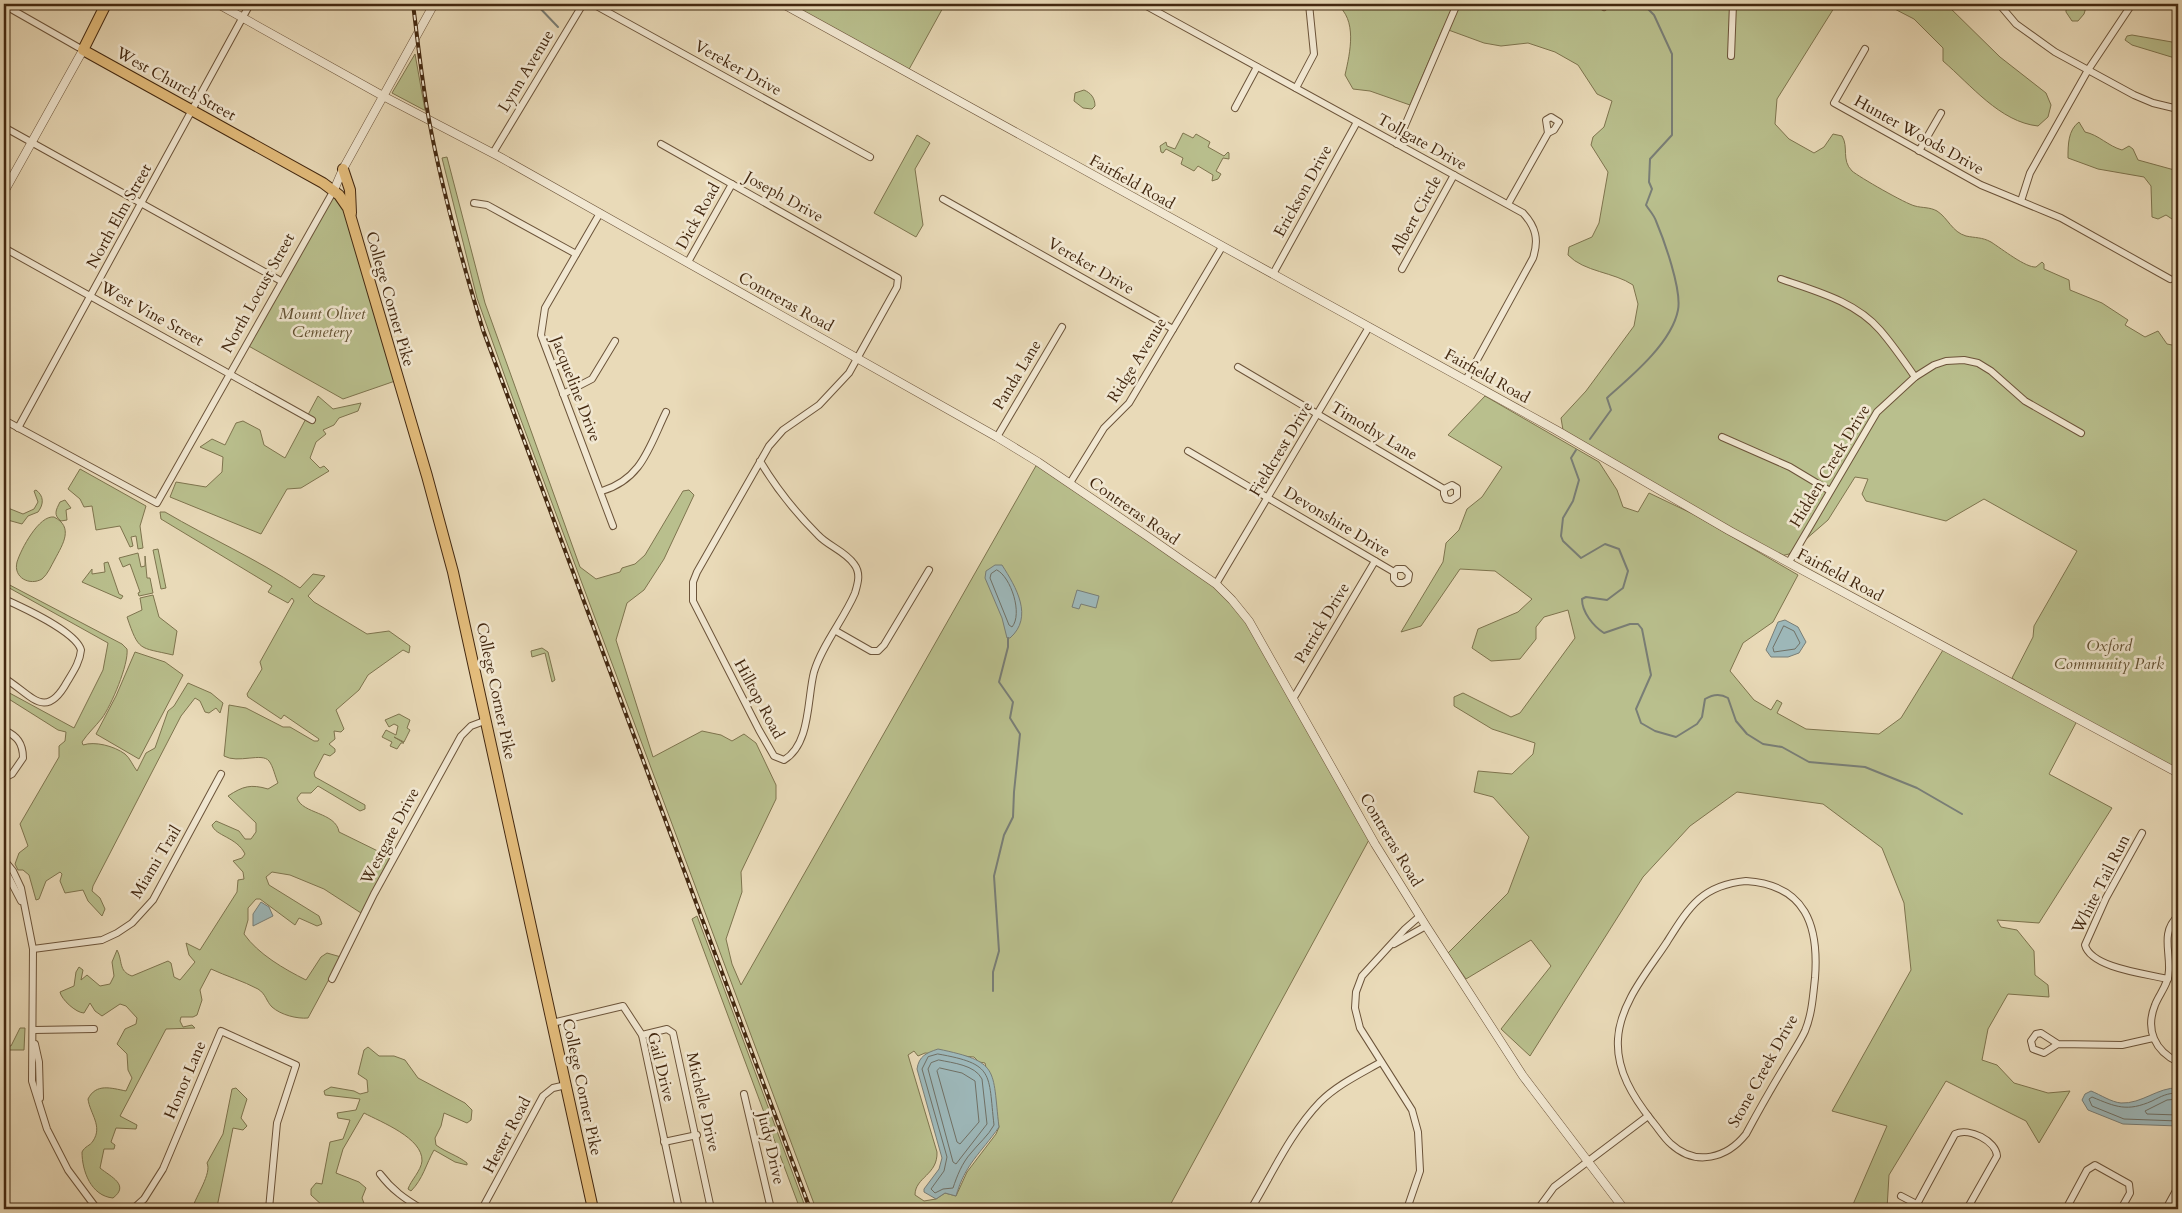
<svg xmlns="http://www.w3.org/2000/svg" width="2182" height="1213" viewBox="0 0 2182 1213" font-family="Cardo,serif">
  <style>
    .green { fill: #b9bf8d; stroke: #7e744e; fill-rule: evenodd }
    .water { fill: #9db8ba; stroke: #797e76 }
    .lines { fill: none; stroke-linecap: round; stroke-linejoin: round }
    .shore { stroke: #707065; stroke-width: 1 }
    .stream { stroke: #797e76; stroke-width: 2 }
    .minor-casing { stroke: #6c543a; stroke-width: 8 }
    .tertiary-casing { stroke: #6c543a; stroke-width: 9 }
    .trunk-casing { stroke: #432810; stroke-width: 12 }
    .minor { stroke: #f1e7d1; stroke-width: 6 }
    .tertiary { stroke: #f1e7d1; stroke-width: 8 }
    .trunk { stroke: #e4bd7c; stroke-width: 10 }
    .rail-casing { stroke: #432810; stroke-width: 4 }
    .rail { stroke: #f1e7d1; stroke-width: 2; stroke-dasharray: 5.5; stroke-linecap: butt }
    .labels { text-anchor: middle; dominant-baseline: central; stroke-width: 5; stroke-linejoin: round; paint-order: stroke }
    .street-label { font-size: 16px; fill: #432810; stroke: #f1e7d1 }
    .park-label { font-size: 16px; font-style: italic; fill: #604e2f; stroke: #f1e7d1 }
  </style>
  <rect width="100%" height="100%" fill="#e9dab8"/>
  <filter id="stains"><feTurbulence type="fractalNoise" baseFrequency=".004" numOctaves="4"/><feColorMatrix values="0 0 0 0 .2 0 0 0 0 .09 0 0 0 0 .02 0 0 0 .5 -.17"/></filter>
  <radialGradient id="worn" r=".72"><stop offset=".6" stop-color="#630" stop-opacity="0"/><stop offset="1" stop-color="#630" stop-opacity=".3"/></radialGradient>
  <g class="green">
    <polygon points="783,4 945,4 907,73"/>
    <path d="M1336,4H1839L1834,8L1777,99L1775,124L1789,139L1814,153L1824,147L1833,134L1842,136C1849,147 1841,160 1852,171C1859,177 1906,204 1915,206C1922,208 1930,207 1937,211C1948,218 1952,232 1966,236C1975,238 1982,237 1991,242C2002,249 2026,268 2036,267L2042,262L2044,264V269L2069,280L2070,290L2102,303L2128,320L2125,325L2145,337L2158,331L2167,344L2172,345L2176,343L2178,345V773L2013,683L2015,680L2012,678L2033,637L2034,626L2077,551L1984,499L1946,521L1866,501L1862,494L1868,479L1855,477L1828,520L1789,554L1781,556L1588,447L1563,430L1561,418L1586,391L1634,326L1638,304L1633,285C1614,272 1584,272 1568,255L1569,247L1592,237L1599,223L1608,172L1591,145L1593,137L1604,127L1612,101L1597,94L1578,65L1555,52L1528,43L1501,46L1484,43L1443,28L1410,105L1370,91L1353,89L1345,75C1350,53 1358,19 1336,4Z"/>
    <path d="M1885,4H1946L2000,57L2046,93L2051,105L2048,117L2038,126C2000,122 1971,85 1943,61V48L1914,19Z"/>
    <polygon points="2066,4 2087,4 2084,14 2078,21 2072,21 2066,12"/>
    <polygon points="2132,35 2172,42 2178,40 2178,59 2132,45 2125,40 2127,36"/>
    <polygon points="415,54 425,110 424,110 392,93"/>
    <path d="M1084,90C1091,93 1095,98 1095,106L1092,109L1083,108L1074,101L1075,93Z"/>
    <path d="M2079,122L2085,132C2099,135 2108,146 2122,150L2129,146L2133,149L2138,160L2178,171V232L2175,221L2166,215L2158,219L2152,217L2151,186L2144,177L2098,169L2068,158C2068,145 2068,130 2079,122Z"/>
    <polygon points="1183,133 1193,138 1196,134 1210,142 1208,147 1224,156 1228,152 1229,153 1229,159 1223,158 1216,171 1221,174 1218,179 1212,181 1213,175 1198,166 1194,171 1181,164 1183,158 1166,149 1163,153 1161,152 1160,146 1166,142 1167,146 1175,149"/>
    <polygon points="917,135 930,143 915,169 923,225 916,237 874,213"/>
    <path d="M447,157L485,303L580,567L596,579L620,572L622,568L635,564L645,555L683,491L689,490L694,495L664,559L644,590L627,603L616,640L653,757L702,731L721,735L732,741L744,734L756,743L776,785V799L741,872L742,892L726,939L732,964L741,985L1037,464L1208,582L1221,593L1245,620L1370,838L1168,1209H816L509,388L477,298L442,158ZM914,1051L918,1056L925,1053L974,1057L979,1062L985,1063L999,1127L996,1134L967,1172L956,1196L945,1193L936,1199L924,1201L915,1195C915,1177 938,1175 937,1152L908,1055Z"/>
    <polygon points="334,190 339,195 398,380 343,399 245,344"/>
    <polygon points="318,396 333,409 361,403 358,411 339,418 334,425 323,430 326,434 316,442 310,458 320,468 324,466 329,471 301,488 287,489 261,534 170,497 176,482 206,487 222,472 223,457 200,447 212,439 225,445 236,423 243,421 260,430 264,445 285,458"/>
    <polygon points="1485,396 1599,462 1617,490 1623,507 1638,512 1649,493 1693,514 1798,575 1773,622 1743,643 1730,671 1754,700 1771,710 1777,700 1782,703 1777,713 1806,729 1879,734 1901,718 1943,650 2077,721 2049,774 2112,808 2039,923 1997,920 2001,927 2017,930 2034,951 2035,975 2048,985 2049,997 2008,994 1988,1029 1982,1060 1997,1065 2014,1083 2048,1093 2070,1091 2039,1143 2026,1121 1946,1081 1889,1175 1887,1209 1851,1209 1887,1126 1832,1111 1911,970 1904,903 1882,848 1823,804 1737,792 1690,826 1643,877 1530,1056 1501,1029 1551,966 1531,940 1466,979 1448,953 1508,893 1529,837 1493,797 1474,792 1478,771 1512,774 1533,754 1535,743 1492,729 1454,706 1454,697 1463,693 1511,717 1520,713 1575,638 1568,610 1544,617 1536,627 1536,639 1520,659 1491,661 1472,648 1478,629 1518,612 1532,599 1495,571 1460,569 1421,626 1401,632 1443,562 1446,543 1459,530 1467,509 1482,497 1502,467 1448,435"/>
    <polygon points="80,469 146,506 140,526 143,548 138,549 136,536 131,537 133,546 130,547 120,526 96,530 92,506 84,507 80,499 68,489"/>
    <path d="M36,490C44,496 44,504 38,512L28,516L22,524L4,519V509L8,508L23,514L34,509L38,502L34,491Z"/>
    <path d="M65,500L71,508L66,510L67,520L61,521C53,515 56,510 60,502Z"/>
    <path d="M160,512H165C209,538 257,559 300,588L313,574L325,576L308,596L314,602L367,634L389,631L410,646L409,653L403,650L368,675L359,690L336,710L344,729L341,732L334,731L335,739L329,744L335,749V752L330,756L324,754L314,773L315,777L365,805V809L360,811L318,786L311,793H301L297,798C302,814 336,812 339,832L390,857L361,913L324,889L290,875L272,872L266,877L269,885L319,916L322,924L317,926L299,918L295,925L260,899H256L248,908V920L244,934C258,954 284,969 306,980L321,957L327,953L341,957L308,1018C297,1019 281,1015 272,1007C266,1001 266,994 258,989C243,981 226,976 211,969L200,990L202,1000L197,1015L193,1017H181L180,1021L183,1027L192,1025L195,1028L166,1029L120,1116L137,1125L136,1129L116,1128L111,1142L115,1145L114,1149H104L100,1168C111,1177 130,1185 113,1198C91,1196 82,1171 82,1152C85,1146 90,1146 93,1141C103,1126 90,1114 88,1099C96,1083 111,1088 126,1091L132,1078L128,1070L127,1054L117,1044L125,1029L136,1024L137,1018L126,1006L120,1004L102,1016L95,1011L90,1003L84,1013C76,1013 61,999 60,992L74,986L76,972L79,967L83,970L81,980L87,975L100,986L110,984L114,976L112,962L117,950C123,961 118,971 132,976L168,961L171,963L174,977L180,980L195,962L189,955L186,943L200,950L237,892L238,880L244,879L243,872L233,861L242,858L245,854C237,837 215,836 212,825L216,821L239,831L245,839H251L256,832V823L228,796C243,786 251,784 268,789L278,783C275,776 273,766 269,761C262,752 238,764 224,756L229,705L246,708L283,727H290L314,741H318L319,739L284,715L281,719L248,697L247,694L262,669L260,662L294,601L292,598L288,603L268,592L272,586L161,519Z"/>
    <path d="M54,517C74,527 63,544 55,559C51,566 48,574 42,579C30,586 13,578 17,562C21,549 39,515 54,517Z"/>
    <polygon points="158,549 166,588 161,589 153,550"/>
    <polygon points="138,553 141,567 145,566 145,556 147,578 150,578 153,593 139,596 138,593 140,592 130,564 123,567 119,558"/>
    <polygon points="108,562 119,594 123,596 121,599 82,582 92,569 92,574 105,572 104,563"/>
    <path d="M4,582L122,644L127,649C129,664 111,706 102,718C95,727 88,733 82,742L83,745C95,741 114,746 125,754C130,758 133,766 137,771L146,753L155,748L168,711L174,706L188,683L211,693L223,703L220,713L216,708L209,713L205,712L200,701L195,698L181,716L93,886L92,891L100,898L105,909L102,916L88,901L83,890L65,893L60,881L62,874L60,872L46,881L39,899L36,900L29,875L23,870H18L15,864L19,853L28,846L20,824L59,757V746L65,741L66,732L58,730L4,696V690L74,728L103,670L108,643L4,585Z"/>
    <path d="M153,595L159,617L177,631L173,655C139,647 139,652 127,617L142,610L140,598Z"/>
    <polygon points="542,648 548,652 555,680 552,682 545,653 532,657 531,651"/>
    <polygon points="135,652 165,662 183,675 139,759 96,734 116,696"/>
    <polygon points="399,714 410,720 407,728 410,730 404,742 394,737 404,743 401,743 397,749 390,746 392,742 382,737 386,730 396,735 398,726 394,724 389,727 385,720"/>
    <polygon points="697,916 806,1209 800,1209 692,919"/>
    <polygon points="20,1028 25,1028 24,1050 4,1050 4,1045 11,1046"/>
    <path d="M368,1047L379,1056H394L405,1060L418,1078L465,1103L472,1110L471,1120L467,1123L444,1113L441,1126L435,1138L436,1145C447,1153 457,1155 467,1163V1165L455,1162L434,1150C426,1164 423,1179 411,1191L408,1189C411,1180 421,1171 422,1161C423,1138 381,1122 364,1113L343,1149L336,1173L359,1182L366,1188L362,1198L365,1206L382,1209H323L324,1207L311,1195V1189L316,1183L322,1184L330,1142L343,1139L350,1120L338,1118L337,1113L356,1110L360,1099L325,1095L324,1091L331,1087L354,1091L360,1094L368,1092L367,1080L358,1074L364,1050Z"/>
    <path d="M236,1088L247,1099L241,1118L247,1126L243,1130L233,1128L217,1207L222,1208L192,1209C196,1196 212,1173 207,1163L223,1134L232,1089Z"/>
  </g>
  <g class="water">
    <path d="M995,565H1002C1016,587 1034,617 1010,638H1007L1002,618L985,578L986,571Z"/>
    <polygon points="1077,590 1099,596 1096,608 1081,604 1079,609 1072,607"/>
    <polygon points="1785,620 1798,627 1806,642 1799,653 1788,657 1771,657 1766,650 1778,622"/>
    <polygon points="261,902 269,907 273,916 253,926 253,914"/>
    <path d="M938,1049C1000,1062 992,1068 999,1127C981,1153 965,1164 956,1196L945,1193L936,1199L924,1192V1189L939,1169L942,1158L917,1069C919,1056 926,1053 938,1049Z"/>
    <path d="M2178,1088V1126L2123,1124L2088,1110L2082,1100L2085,1094L2091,1091C2101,1095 2111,1102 2121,1103C2142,1104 2158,1087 2178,1088Z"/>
  </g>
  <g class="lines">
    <g class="shore">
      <path d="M997,570C1011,577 1023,614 1012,627L1009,625L990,578L991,574Z"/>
      <polygon points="1784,626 1794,631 1800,643 1795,649 1774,652 1773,648"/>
      <path d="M938,1054C995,1064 988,1073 994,1125C988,1136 979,1143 971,1153C962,1163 957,1176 953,1188L943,1189L935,1193L931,1189L944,1171L947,1157L922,1069L928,1057Z"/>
      <path d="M939,1060C953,1063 975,1065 982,1079L987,1124L956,1164L953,1162L928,1069L931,1063Z"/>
      <polygon points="940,1068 962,1073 975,1081 979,1122 960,1144 957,1142 937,1071"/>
      <path d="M2178,1093C2167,1093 2162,1096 2152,1101C2127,1112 2116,1107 2092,1097L2089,1099L2092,1106L2124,1119L2178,1121"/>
      <polyline points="2178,1099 2167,1100 2145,1111 2147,1114 2178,1115"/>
    </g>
    <g class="stream">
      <polyline points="536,4 558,27"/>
      <path d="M1590,439L1611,410L1607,398L1609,396C1633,375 1672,342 1678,310C1682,290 1664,240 1656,221C1654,215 1649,210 1646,205L1652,189L1649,182L1650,159L1672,135V54L1654,15L1643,4"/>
      <path d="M1576,450L1571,458L1579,480L1573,501L1563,518L1561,536L1563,541L1581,558L1605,544L1619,549L1628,571L1623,588L1607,600L1586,597L1582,599C1582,612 1593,626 1604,633L1630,624H1638L1642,629L1651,675L1636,709L1641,723L1655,731L1676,737L1697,724L1702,717L1705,699C1713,694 1720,693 1728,698L1736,721L1747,734L1763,744L1782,747L1809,762L1865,767L1917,788L1962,814"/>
      <polyline points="993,991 993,972 999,951 994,876 1004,835 1013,817 1014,792 1020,734 1010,718 1013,702 999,682 1008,647 1008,638"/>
    </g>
    <g class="minor-casing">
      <g id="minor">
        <polyline points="593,4 870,157"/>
        <path d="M1143,4L1523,213C1536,227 1539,240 1533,258L1466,380"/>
        <polyline points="1600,4 1604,7"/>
        <polyline points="1999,4 2016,24 2055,52 2134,95 2153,103 2178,109"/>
        <polyline points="4,5 83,50"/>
        <polyline points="1865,49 1834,103 1981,185 2061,218 2170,279"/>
        <polyline points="1731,56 1733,4"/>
        <polyline points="1296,88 1314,54 1309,4"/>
        <polyline points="1235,108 1257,67"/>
        <polyline points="4,127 281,281"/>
        <path d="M661,144L898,278L897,287L849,373L819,405L783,430L769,446L697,572L693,582V601L759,730L774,756L784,760C811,744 807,698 814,672C822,645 844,619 855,593C858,583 861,573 854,564C845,551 828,546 818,535C796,513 776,488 760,461"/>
        <polyline points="1397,144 1457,4"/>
        <polyline points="1919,151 1941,113"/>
        <polyline points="493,153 583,4"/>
        <polyline points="943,199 1173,329"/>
        <polyline points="2021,201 2030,173 2088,70 2132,4"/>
        <polyline points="474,203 487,205 576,254"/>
        <polyline points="1508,204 1548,133 1554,130 1559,122 1551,117 1546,120 1548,133"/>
        <polyline points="600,213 545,308 541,335 613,526"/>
        <polyline points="4,248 312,420"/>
        <polyline points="688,262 732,184"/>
        <polyline points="1402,269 1454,175"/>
        <polyline points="1273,274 1357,122"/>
        <path d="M1781,279C1815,291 1855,301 1880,330C1893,345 1904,361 1915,377"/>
        <polyline points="1238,367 1444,489 1444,494 1446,499 1451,500 1457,496 1457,488 1452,485 1444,489"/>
        <polyline points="563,394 592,379 615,341"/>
        <polyline points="4,420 157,503 334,190"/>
        <polyline points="18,428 250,4"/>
        <polyline points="997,437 1062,327"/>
        <polyline points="1722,437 1790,467 1830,491"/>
        <polyline points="1188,451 1394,572 1394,579 1398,583 1403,583 1408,580 1409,574 1404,569 1397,569 1394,572"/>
        <polyline points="1070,483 1104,428 1129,403 1222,247"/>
        <path d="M602,491C642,479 649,447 666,412"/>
        <polyline points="1789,562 1877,412 1915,377 1934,365 1946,361 1964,360 1978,363 1991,371 2025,401 2081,433"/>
        <polyline points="1216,584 1369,327"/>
        <path d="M4,599C22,607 76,632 81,650C80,662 73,672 67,682C45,722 31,694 4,678"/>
        <polyline points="836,631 871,651 878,651 884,645 929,570"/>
        <polyline points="1293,699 1375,561"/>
        <path d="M4,730C17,736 23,743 23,758L12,774L4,778"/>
        <path d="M2142,833L2106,898L2085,945C2091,968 2147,974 2168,979"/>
        <polyline points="4,860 13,871 21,888 33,949 32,1081 47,1129 68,1170 97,1209"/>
        <polyline points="4,863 7,874 21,901"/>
        <path d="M1746,881C1806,885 1819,926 1815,978C1813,996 1812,1014 1805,1031C1800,1042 1792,1053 1786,1064C1772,1087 1759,1110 1746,1134C1727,1158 1696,1167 1671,1144C1664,1138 1658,1128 1652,1121C1633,1097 1616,1070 1618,1039C1620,1003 1648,971 1667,942C1689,907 1702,885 1746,881Z"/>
        <path d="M2178,916C2161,932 2170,950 2169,970C2169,984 2159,994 2155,1005C2145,1030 2155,1051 2178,1062"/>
        <polyline points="1394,944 1426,926"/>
        <polyline points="33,949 102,940 117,933 132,923 153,900 221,774"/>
        <polyline points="332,979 374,894 461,736 471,726 487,720"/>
        <polyline points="552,1023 623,1006 642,1035 679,1209"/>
        <polyline points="34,1030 94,1029"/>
        <polyline points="642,1035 667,1029 673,1033 711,1209"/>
        <polyline points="35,1044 39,1062 40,1098"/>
        <polyline points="2058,1044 2041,1033 2036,1034 2031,1041 2033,1049 2044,1053 2058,1044 2122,1045 2153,1038"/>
        <polyline points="744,1094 771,1209"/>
        <polyline points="664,1142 697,1135"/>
        <path d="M380,1174C392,1190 405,1199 422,1209"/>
        <polyline points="1901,1196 1926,1209"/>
        <path d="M1917,1204L1955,1134C1969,1127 1996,1141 1997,1156L1967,1209"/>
        <polyline points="133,1209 144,1199 163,1169 221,1031 296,1065 277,1123 269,1209"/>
        <polyline points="482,1209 543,1096 553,1088 566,1085"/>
        <path d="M1251,1209C1272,1174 1291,1132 1320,1102C1337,1085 1360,1074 1381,1062"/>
        <polyline points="1407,1209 1420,1171 1418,1132 1412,1110 1360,1028 1355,1008 1356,992 1362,976 1405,929 1420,916"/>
        <polyline points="1538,1209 1554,1187 1648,1116"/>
        <polyline points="2066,1209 2087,1170 2095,1165 2129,1184 2130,1193 2121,1209"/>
        <polyline points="2166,1209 2178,1187"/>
      </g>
    </g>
    <g class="tertiary-casing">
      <g id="tertiary">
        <polyline points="218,4 383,96 500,157 997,437 1038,462 1147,536 1216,584 1232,600 1249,621 1375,844 1426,926 1523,1076 1624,1209"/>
        <polyline points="783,4 1556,430 1730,531 2178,773"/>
        <polyline points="334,190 343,169 434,4"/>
        <polyline points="4,192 83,50"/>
      </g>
    </g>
    <g class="trunk-casing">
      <g id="trunk">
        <polyline points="106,4 83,50 323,183 339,195 348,208 427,476 453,572 593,1209"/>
        <polyline points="343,169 350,190 351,213"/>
      </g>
    </g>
    <use href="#minor" class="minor"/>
    <use href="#tertiary" class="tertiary"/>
    <use href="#trunk" class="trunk"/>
    <g class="rail-casing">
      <path id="rail" d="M413,4C418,43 422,82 429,120C442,191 462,261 483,330L810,1209"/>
    </g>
    <use href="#rail" class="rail"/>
  </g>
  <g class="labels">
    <g class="street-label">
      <text transform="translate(738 68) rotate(29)">Vereker Drive</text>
      <text transform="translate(526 71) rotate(-59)">Lynn Avenue</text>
      <text transform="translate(176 84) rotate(29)">West Church Street</text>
      <text transform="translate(1919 135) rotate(29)">Hunter Woods Drive</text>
      <text transform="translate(1422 142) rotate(29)">Tollgate Drive</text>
      <text transform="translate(1132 182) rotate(29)">Fairfield Road</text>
      <text transform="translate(1303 191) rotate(-61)">Erickson Drive</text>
      <text transform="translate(784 197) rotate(29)">Joseph Drive</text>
      <text transform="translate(1416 215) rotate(-61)">Albert Circle</text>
      <text transform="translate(119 216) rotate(-61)">North Elm Street</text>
      <text transform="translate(698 216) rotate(-61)">Dick Road</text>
      <text transform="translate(1091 266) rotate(30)">Vereker Drive</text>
      <text transform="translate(258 293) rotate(-61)">North Locust Street</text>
      <text transform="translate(390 299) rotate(74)">College Corner Pike</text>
      <text transform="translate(786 302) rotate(29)">Contreras Road</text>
      <text transform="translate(152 314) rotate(29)">West Vine Street</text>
      <text transform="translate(1137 360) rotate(-58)">Ridge Avenue</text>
      <text transform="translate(1017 375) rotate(-59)">Panda Lane</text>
      <text transform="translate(1487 376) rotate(29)">Fairfield Road</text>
      <text transform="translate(576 389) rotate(69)">Jacqueline Drive</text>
      <text transform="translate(1374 431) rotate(31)">Timothy Lane</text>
      <text transform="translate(1281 449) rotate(-59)">Fieldcrest Drive</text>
      <text transform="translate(1830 466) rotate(-59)">Hidden Creek Drive</text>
      <text transform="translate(1134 511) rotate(35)">Contreras Road</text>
      <text transform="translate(1337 522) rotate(31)">Devonshire Drive</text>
      <text transform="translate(1840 575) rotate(28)">Fairfield Road</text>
      <text transform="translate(1322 623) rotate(-59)">Patrick Drive</text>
      <text transform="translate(496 691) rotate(78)">College Corner Pike</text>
      <text transform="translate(759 699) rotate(62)">Hilltop Road</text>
      <text transform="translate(390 836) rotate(-62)">Westgate Drive</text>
      <text transform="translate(1391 840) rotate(59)">Contreras Road</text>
      <text transform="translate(156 862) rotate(-59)">Miami Trail</text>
      <text transform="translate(2101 884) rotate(-63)">White Tail Run</text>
      <text transform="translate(661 1067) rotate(76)">Gail Drive</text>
      <text transform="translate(1763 1071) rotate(-61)">Stone Creek Drive</text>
      <text transform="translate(185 1080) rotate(-67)">Honor Lane</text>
      <text transform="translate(582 1087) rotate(78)">College Corner Pike</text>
      <text transform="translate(703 1102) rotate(77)">Michelle Drive</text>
      <text transform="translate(507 1135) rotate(-62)">Hester Road</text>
      <text transform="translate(771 1148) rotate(77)">Judy Drive</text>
    </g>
    <g class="park-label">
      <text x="322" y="314">Mount Olivet<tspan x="322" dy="18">Cemetery</tspan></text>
      <text x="2109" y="646">Oxford<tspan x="2109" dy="18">Community Park</tspan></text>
    </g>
  </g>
  <rect width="2182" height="1213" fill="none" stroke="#e9dab8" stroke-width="20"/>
  <rect x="5" y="5" width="2172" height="1203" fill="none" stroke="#432810" stroke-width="2.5"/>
  <rect x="10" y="10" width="2162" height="1193" fill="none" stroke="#432810"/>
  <rect width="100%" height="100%" filter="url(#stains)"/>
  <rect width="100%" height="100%" fill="url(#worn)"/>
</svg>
